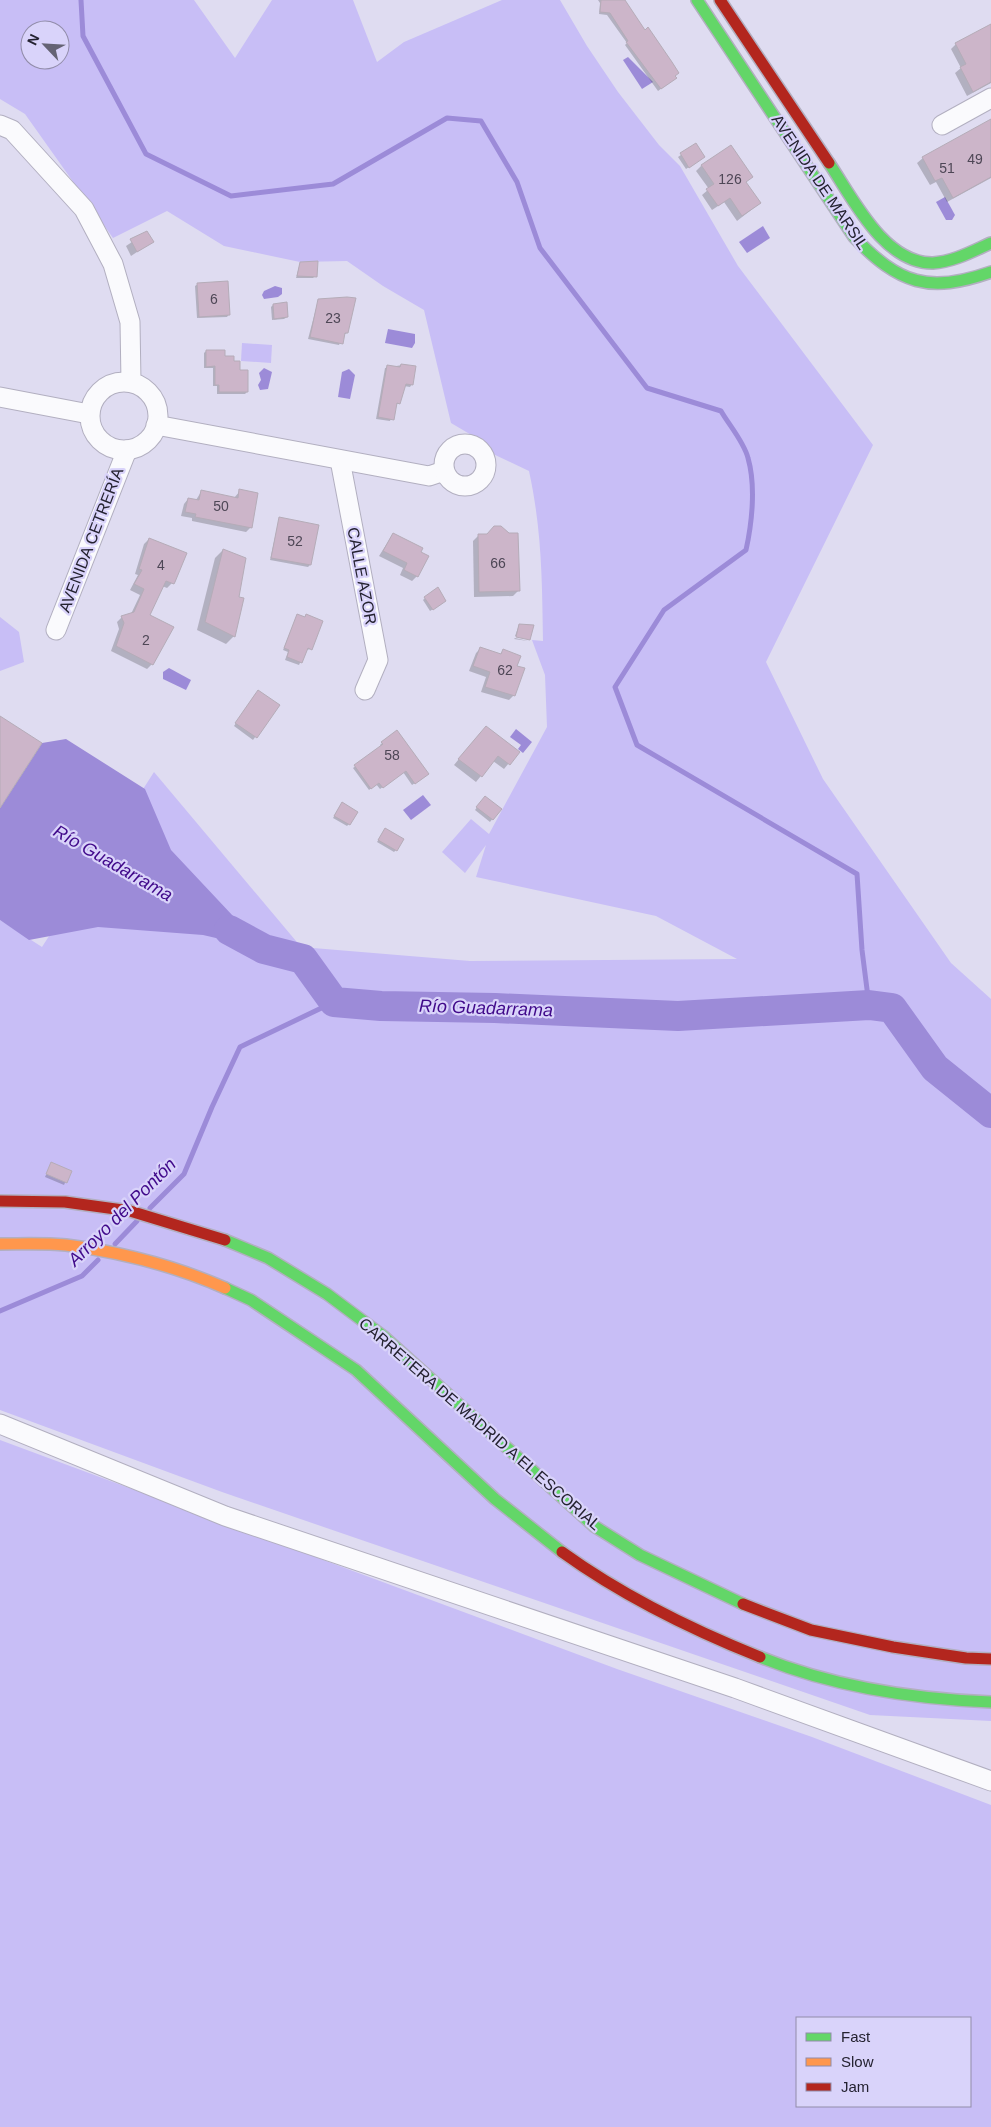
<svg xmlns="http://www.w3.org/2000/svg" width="991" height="2127" viewBox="0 0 991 2127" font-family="Helvetica,sans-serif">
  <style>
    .green { fill: #c8bef6; fill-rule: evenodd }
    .water { fill: #9c8bd8 }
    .shadow { fill: #0003 }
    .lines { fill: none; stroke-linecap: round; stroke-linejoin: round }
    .stream { stroke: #9c8bd8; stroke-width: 5 }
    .river { stroke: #9c8bd8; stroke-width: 30 }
    .building { fill: #ccb5c9; stroke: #b5acb8 }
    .street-casing { stroke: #b2afc0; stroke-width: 21 }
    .fast-casing { stroke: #b2afc0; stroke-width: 14 }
    .slow-casing { stroke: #b2afc0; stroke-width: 14 }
    .jam-casing { stroke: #b2afc0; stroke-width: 14 }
    .street { stroke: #fafafd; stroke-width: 19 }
    .fast { stroke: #63d668; stroke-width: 11 }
    .slow { stroke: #ff974d; stroke-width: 11 }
    .jam { stroke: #b3261e; stroke-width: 11 }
    .labels { text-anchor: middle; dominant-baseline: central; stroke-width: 4.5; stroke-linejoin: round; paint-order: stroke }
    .number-label { font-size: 14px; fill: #4e4756 }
    .street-label { font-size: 16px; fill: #242230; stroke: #d9d3fa }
    .water-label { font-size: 18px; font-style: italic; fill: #40098a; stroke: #d9d3fa }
  </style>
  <rect width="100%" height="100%" fill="#dfdcf1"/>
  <g class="green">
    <path d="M0,0H194L235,58L272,0H353L377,62L404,42L502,0H560L587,46L618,92L659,145L680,166L738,266L873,445L766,662L823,779L951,963L991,999V1721L870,1715L222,1492L0,1410V920L42,947L154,772L301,947L470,961L737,959L656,916L476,877L486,845L465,873L442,852L471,819L489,834L547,727L545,675L532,640L543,641C542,580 542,531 529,471L491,453L485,443L451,423L424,310L383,286L347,261L300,262L224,246L167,211L113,238L25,114L0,99ZM30,30H60V60H30Z"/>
    <polygon points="242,343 272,345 271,363 241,361"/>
    <polygon points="0,617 19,632 24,662 0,671"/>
    <path d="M0,1440L617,1669L812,1737L991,1805V2127H0ZM797,2018H970V2106H797Z"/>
  </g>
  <g class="water">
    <polygon points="628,57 653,82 642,89 623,60"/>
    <polygon points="945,197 955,215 952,220 946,220 936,202"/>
    <polygon points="763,226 770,238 747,253 739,242"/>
    <polygon points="275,286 282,288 282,294 278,297 264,299 262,295 264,291"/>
    <polygon points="388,329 415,334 415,343 412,348 385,343"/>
    <polygon points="264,368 272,372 268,389 260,390 258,385 261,380 259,373"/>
    <polygon points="349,369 355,375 350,399 338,397 342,372"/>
    <polygon points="169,668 191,680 186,690 163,679 163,672"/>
    <polygon points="516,729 532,742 523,753 518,749 521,745 510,737"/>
    <polygon points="66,739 145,789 171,850 264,949 203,935 98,927 29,940 0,920 0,808 42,743"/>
    <polygon points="423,795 431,805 411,820 403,810"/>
  </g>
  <g class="shadow">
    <polygon points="598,0 623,0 674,76 673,80 658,91 625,45 627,43 607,15 599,14 600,3"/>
    <polygon points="991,25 991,83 967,96 955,73 961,68 951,49 956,44"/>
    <polygon points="991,121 991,178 947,202 936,182 930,185 917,163 923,158"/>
    <polygon points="695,145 701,159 686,169 678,157"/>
    <polygon points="701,166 751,177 745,183 760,203 737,221 724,202 712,210 702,195 709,189 696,171"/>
    <polygon points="147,232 152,242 131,256 126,246"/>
    <polygon points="300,263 315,276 313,278 296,278"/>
    <polygon points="198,284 229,314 227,317 197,318 195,286"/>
    <polygon points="318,301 347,333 343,335 339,345 308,339"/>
    <polygon points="273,305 287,317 284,319 272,320 271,307"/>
    <polygon points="206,351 232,362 239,371 247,392 245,394 217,394 217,386 213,386 213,368 204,368 204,353"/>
    <polygon points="402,365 412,384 410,387 404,386 399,403 395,405 390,421 376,419 385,368"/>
    <polygon points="240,491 251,527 246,532 192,521 192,518 181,516 184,504 188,499 196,500 201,492 234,498"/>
    <polygon points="279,519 310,565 308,567 270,560"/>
    <polygon points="393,534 417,576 412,581 400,575 403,568 379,556"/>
    <polygon points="478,536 518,591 513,596 474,597 473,541"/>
    <polygon points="149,539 172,583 167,588 162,586 149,616 152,664 147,669 111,651 119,629 117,622 122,617 131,614 140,595 130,590 138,575 135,574 144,544"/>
    <polygon points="223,550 238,598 234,636 226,644 197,630 215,558"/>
    <polygon points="425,598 443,603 430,611 423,600"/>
    <polygon points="306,616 311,649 306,650 299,665 285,660 288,652 283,650 296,618 304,618"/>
    <polygon points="519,625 529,638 515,636"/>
    <polygon points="515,638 528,641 514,639"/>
    <polygon points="481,648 499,655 504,651 516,667 514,695 509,700 481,692 486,677 469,671 476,653"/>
    <polygon points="256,693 278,705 253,740 234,726"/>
    <polygon points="481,732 518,752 504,769 493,761 476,782 454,765"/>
    <polygon points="382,743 425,776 412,785 403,772 380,789 376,784 369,790 353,768 381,747 380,745"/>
    <polygon points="483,799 500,809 490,822 475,810"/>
    <polygon points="340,806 349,824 347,826 333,818"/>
    <polygon points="384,831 396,850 394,852 377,842"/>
    <polygon points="51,1164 70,1172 64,1185 45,1177"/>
  </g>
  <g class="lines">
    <g class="stream">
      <path d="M81,0L83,36L146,154L231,196L333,184L447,118L481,121L517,182L540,248L647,388L721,411C729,425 744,442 748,458C756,486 752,523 746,550L664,610L615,687L637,745L857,874L862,950L869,1005"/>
      <polyline points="150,1208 184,1174 212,1107 240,1047 334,1002"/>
      <polyline points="115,1244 137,1221"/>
      <polyline points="0,1311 82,1276 98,1260"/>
    </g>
    <polyline class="river" points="229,930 264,949 303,959 334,1002 381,1006 495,1008 678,1016 869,1005 892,1008 935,1068 991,1113"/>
  </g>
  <g class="building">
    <polygon points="601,0 625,0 645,30 648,27 672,62 679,73 675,76 677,78 661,89 626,42 628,41 610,13 600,12"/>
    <polygon points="991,24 991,82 973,92 960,67 966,64 955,43"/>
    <polygon points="991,119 991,177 953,198 942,178 935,181 922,157"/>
    <polygon points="696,143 705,157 689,168 680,153"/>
    <polygon points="731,145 753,177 746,182 761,203 742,216 730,198 718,206 706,189 714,184 701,165"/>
    <polygon points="147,231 154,242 137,252 130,239"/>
    <polygon points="318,261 317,277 297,276 300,262"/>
    <polygon points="228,281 230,315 199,317 197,283"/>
    <polygon points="347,297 356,298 348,333 345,333 343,344 310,337 318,299"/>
    <polygon points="287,302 288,317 274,319 273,304"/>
    <polygon points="206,350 225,350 225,356 234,356 234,361 240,361 240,370 248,370 248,392 219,392 219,385 215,385 215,366 206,367"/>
    <polygon points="401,364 416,366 413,385 406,384 400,404 397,403 394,420 378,417 387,365 400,367"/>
    <polygon points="239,489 258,493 252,528 195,517 196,514 185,512 188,498 199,500 201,490 238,498"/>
    <polygon points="279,517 319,525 311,565 271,558"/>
    <polygon points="494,526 501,526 509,533 518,533 520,591 479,592 478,534 487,534"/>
    <polygon points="393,533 423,548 421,552 429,556 418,577 404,570 407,563 383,551"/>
    <polygon points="149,538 187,553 175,582 174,584 166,581 150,615 174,627 153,665 116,646 124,623 121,616 134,612 144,589 134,584 142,570 139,569"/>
    <polygon points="223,549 246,558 239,597 244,598 235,637 205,622"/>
    <polygon points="438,587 446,601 433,610 424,597"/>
    <polygon points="297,614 305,617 306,614 323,621 312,650 308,648 302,663 287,657 289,650 284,648"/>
    <polygon points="519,624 534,625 530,640 516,637"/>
    <polygon points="480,647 501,654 503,649 521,656 517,666 525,668 515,696 485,687 490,672 473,666"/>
    <polygon points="258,690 280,705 257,738 235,723"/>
    <polygon points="0,716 42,743 0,808"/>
    <polygon points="486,726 520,752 510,765 498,756 482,777 458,759"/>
    <polygon points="397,730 429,774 415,784 406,771 383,788 379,783 371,789 354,765 383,744 381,742"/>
    <polygon points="485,796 502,809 493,820 476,807"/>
    <polygon points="342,802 358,812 350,825 334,816"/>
    <polygon points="385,828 404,839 397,851 378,840"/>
    <polygon points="51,1162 72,1171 67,1183 46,1174"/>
  </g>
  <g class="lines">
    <g class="street-casing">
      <g id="street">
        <polyline points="0,125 12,130 84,209 113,264 130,322 131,382"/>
        <polyline points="942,125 991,98"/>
        <circle cx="124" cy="416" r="34"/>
        <polyline points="0,397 89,414"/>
        <polyline points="156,425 429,476 444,471"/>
        <circle cx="465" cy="465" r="21"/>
        <polyline points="340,460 378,660 365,690"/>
        <polyline points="56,630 127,450"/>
        <polyline points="0,1424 225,1516 735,1688 991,1781"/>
      </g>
    </g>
    <g class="fast-casing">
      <g id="fast">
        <path d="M697,0L854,237C899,284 929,294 991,272"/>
        <path d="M829,163C852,197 884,264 933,263C953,262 973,251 991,243"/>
        <polyline points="225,1240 268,1258 327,1294 383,1336 594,1526 640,1555 743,1604"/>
        <polyline points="225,1288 251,1300 356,1370 495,1499 562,1552"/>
        <path d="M760,1657C831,1686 914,1699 991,1702"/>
      </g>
    </g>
    <g class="slow-casing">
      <path id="slow" d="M0,1244C22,1244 44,1243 66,1245C121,1252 175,1266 225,1288"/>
    </g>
    <g class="jam-casing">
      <g id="jam">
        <polyline points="720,0 829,163"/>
        <polyline points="0,1201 65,1202 130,1211 225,1240"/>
        <path d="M562,1552C623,1596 690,1629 760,1657"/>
        <polyline points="743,1604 811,1630 893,1647 966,1658 991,1659"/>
      </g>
    </g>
    <use href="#street" class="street"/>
    <use href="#fast" class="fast"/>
    <use href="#slow" class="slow"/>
    <use href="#jam" class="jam"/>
  </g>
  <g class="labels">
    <g class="number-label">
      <text x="975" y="159">49</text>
      <text x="947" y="168">51</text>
      <text x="730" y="179">126</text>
      <text x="214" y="299">6</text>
      <text x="333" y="318">23</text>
      <text x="221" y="506">50</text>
      <text x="295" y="541">52</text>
      <text x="498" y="563">66</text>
      <text x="161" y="565">4</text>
      <text x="146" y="640">2</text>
      <text x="505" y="670">62</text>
      <text x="392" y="755">58</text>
    </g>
    <g class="street-label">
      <text transform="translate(820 182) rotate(56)">AVENIDA DE MARSIL</text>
      <text transform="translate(91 540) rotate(-69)">AVENIDA CETRERÍA</text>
      <text transform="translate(362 576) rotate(79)">CALLE AZOR</text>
      <text transform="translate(480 1424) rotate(41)">CARRETERA DE MADRID A EL ESCORIAL</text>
    </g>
    <g class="water-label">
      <text transform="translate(113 863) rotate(30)">Río Guadarrama</text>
      <text transform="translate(486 1008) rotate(2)">Río Guadarrama</text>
      <text transform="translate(122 1212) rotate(-45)">Arroyo del Pontón</text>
    </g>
  </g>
  <rect x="796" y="2017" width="175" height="90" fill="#d9d3fa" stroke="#918ca9"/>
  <rect x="806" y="2033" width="25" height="8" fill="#63d668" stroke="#918ca9"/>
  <text x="841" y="2042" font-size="15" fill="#242230">Fast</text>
  <rect x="806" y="2058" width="25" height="8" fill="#ff974d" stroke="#918ca9"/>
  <text x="841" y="2067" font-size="15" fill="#242230">Slow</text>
  <rect x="806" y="2083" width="25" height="8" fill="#b3261e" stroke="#918ca9"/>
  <text x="841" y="2092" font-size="15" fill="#242230">Jam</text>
  <g transform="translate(45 45) rotate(295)"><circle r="24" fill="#d9d3fa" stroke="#918ca9"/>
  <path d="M0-4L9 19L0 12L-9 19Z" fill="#656374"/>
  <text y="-8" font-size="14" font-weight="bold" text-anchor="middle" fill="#242230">N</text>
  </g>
</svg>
